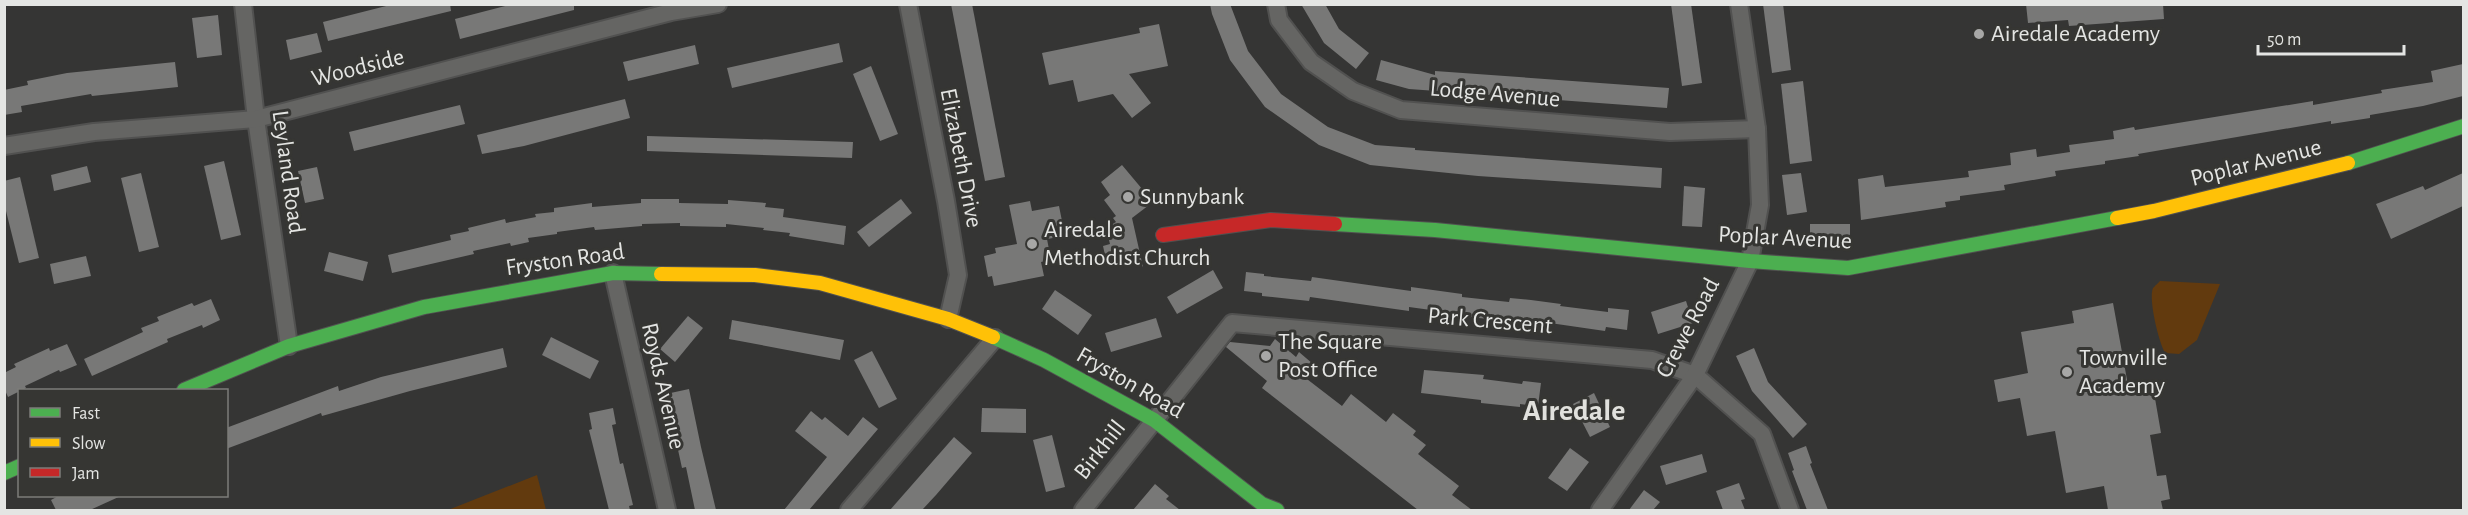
<svg xmlns="http://www.w3.org/2000/svg" width="2468" height="515" viewBox="0 0 2468 515" font-family="'Alegreya Sans',sans-serif">
  <style>
    .green { fill: #623a0e }
    .building { fill: #787877 }
    .lines { fill: none; stroke-linecap: round; stroke-linejoin: round }
    .street-casing { stroke: #515150; stroke-width: 20 }
    .fast-casing { stroke: #515150; stroke-width: 16 }
    .slow-casing { stroke: #515150; stroke-width: 16 }
    .jam-casing { stroke: #515150; stroke-width: 16 }
    .street { stroke: #656563; stroke-width: 16 }
    .fast { stroke: #4caf50; stroke-width: 14 }
    .slow { stroke: #ffc107; stroke-width: 14 }
    .jam { stroke: #c62828; stroke-width: 14 }
    .poi-dot { fill: #a7a7a6; stroke: #363633; stroke-width: 2 }
    .labels { text-anchor: middle; dominant-baseline: central; stroke-width: 6; stroke-linejoin: round; paint-order: stroke }
    .poi-label { font-size: 24px; fill: #e4e5e3; stroke: #363633; text-anchor: start }
    .street-label { font-size: 24px; fill: #e4e5e3; stroke: #363633 }
    .district-label { font-size: 30px; font-weight: bold; fill: #e1e1dd; stroke: #363633 }
  </style>
  <rect width="100%" height="100%" fill="#353534"/>
  <g class="green">
    <path d="M2160,281L2220,284L2197,340L2179,354L2165,353C2159,343 2148,299 2153,288C2154,287 2159,282 2160,281Z"/>
    <polygon points="537,475 546,510 448,510"/>
  </g>
  <g class="building">
    <polygon points="394,4 450,4 451,11 328,41 323,22"/>
    <polygon points="513,4 574,4 574,10 460,39 455,19"/>
    <polygon points="951,4 972,4 1005,177 985,181"/>
    <polygon points="1210,4 1230,4 1248,51 1281,94 1328,127 1375,145 1415,148 1415,150 1662,168 1661,188 1478,176 1370,165 1319,145 1265,107 1230,60 1212,14"/>
    <polygon points="1301,4 1325,4 1339,29 1369,53 1356,69 1324,43"/>
    <polygon points="1671,4 1691,4 1702,83 1682,86"/>
    <polygon points="1763,4 1783,4 1791,70 1772,73"/>
    <polygon points="2026,4 2163,4 2164,19 2069,26 2068,20 2028,23"/>
    <polygon points="218,15 222,55 197,58 192,18"/>
    <polygon points="1159,24 1168,66 1129,74 1151,103 1132,118 1113,94 1078,102 1073,80 1049,85 1042,53 1140,33 1139,28"/>
    <polygon points="317,33 322,52 290,60 286,40"/>
    <polygon points="839,43 843,62 732,88 727,68"/>
    <polygon points="695,45 699,64 628,81 623,62"/>
    <polygon points="1381,60 1435,75 1435,71 1669,88 1667,108 1409,89 1376,80"/>
    <polygon points="175,62 178,87 92,96 91,94 21,106 22,112 4,115 4,90 28,85 27,81 67,73"/>
    <polygon points="2463,64 2463,96 2423,106 2370,115 2370,118 2331,124 2331,121 2138,154 2139,156 2105,161 2105,164 2055,171 2056,176 2004,185 2005,190 1960,196 1960,200 1945,202 1946,207 1861,220 1858,179 1883,175 1885,187 1969,177 1968,171 2011,165 2010,153 2036,149 2037,157 2070,152 2069,145 2114,139 2113,131 2134,127 2135,130 2313,101 2313,105 2382,93 2381,90 2433,82 2431,71"/>
    <polygon points="871,66 898,134 880,141 853,74"/>
    <polygon points="1803,81 1812,161 1790,164 1781,84"/>
    <polygon points="625,99 630,118 524,146 482,154 477,135"/>
    <polygon points="460,105 465,124 354,151 349,132"/>
    <polygon points="647,136 853,142 852,158 647,151"/>
    <polygon points="224,161 241,235 221,240 204,166"/>
    <polygon points="1122,165 1153,202 1132,218 1143,267 1136,258 1107,264 1103,246 1110,244 1108,236 1118,234 1111,225 1116,222 1113,218 1116,216 1104,200 1110,195 1101,182"/>
    <polygon points="87,166 91,182 54,191 51,175"/>
    <polygon points="317,167 324,199 305,203 298,171"/>
    <polygon points="141,173 159,247 139,252 121,178"/>
    <polygon points="1801,173 1807,212 1787,215 1782,175"/>
    <polygon points="2463,173 2463,206 2391,239 2376,204 2423,186 2425,190"/>
    <polygon points="20,177 39,258 19,263 4,203 4,181"/>
    <polygon points="1684,186 1705,188 1702,227 1682,226"/>
    <polygon points="641,199 679,199 679,203 728,204 728,200 766,203 765,207 784,209 783,217 846,226 844,245 789,236 790,233 763,230 764,228 726,224 726,227 680,226 680,223 642,224 642,226 595,230 594,227 557,232 557,234 528,238 529,242 511,246 510,243 473,251 474,254 392,273 388,255 451,240 450,235 469,231 468,228 505,219 506,223 536,217 535,214 554,212 554,208 592,203 592,207 641,203"/>
    <polygon points="901,199 912,213 869,247 857,232"/>
    <polygon points="1030,201 1032,211 1059,206 1065,236 1047,239 1051,260 1041,262 1044,276 994,286 992,276 988,277 984,256 996,253 995,248 1017,244 1009,205"/>
    <rect x="1810" y="224" width="40" height="20"/>
    <polygon points="329,252 368,262 363,281 324,271"/>
    <polygon points="86,256 91,276 54,284 50,264"/>
    <polygon points="1213,270 1223,288 1177,314 1167,297"/>
    <polygon points="1246,272 1264,274 1264,276 1311,281 1312,277 1411,291 1411,287 1433,290 1462,294 1462,297 1509,302 1510,298 1531,300 1561,304 1560,306 1608,312 1608,308 1629,310 1627,330 1606,327 1605,331 1508,317 1507,321 1460,316 1460,314 1409,307 1409,311 1310,297 1309,301 1262,296 1262,293 1244,291"/>
    <polygon points="1055,290 1092,315 1078,335 1042,309"/>
    <polygon points="211,299 220,320 203,328 202,325 167,339 168,342 92,376 84,359 143,332 141,328 159,321 157,317 192,303 194,306"/>
    <polygon points="1686,301 1693,323 1658,334 1651,312"/>
    <polygon points="2113,303 2128,385 2152,381 2161,433 2150,435 2157,476 2166,475 2170,499 2161,501 2163,510 2108,510 2104,486 2066,493 2055,431 2027,436 2020,398 1998,402 1994,380 2028,373 2021,332 2074,323 2072,311"/>
    <polygon points="688,316 703,328 675,362 660,349"/>
    <polygon points="1156,318 1162,337 1111,352 1105,333"/>
    <polygon points="732,320 844,340 840,360 729,339"/>
    <polygon points="551,337 599,361 590,379 542,355"/>
    <polygon points="1275,339 1296,357 1299,352 1313,364 1303,376 1342,406 1351,394 1386,422 1393,413 1416,431 1413,435 1426,445 1418,454 1459,486 1452,495 1472,510 1418,510 1262,388 1267,381 1226,347 1230,342 1270,346"/>
    <polygon points="67,344 77,365 60,372 59,370 25,386 26,388 8,397 4,388 4,373 16,367 14,364 49,348 50,351"/>
    <polygon points="503,348 507,367 410,391 322,416 321,413 226,449 226,428 338,386 339,391 381,377"/>
    <polygon points="1754,348 1768,382 1807,424 1793,438 1752,391 1736,356"/>
    <polygon points="872,351 897,399 879,408 854,360"/>
    <polygon points="1424,370 1484,375 1483,379 1522,384 1523,381 1541,383 1538,406 1520,404 1520,407 1481,403 1481,400 1421,393"/>
    <polygon points="689,389 701,447 716,510 695,510 686,467 682,468 673,427 666,394"/>
    <polygon points="1594,393 1610,427 1590,437 1573,404"/>
    <polygon points="613,408 616,424 612,425 620,464 623,463 633,505 629,506 630,510 609,510 589,430 592,429 589,413"/>
    <polygon points="982,408 1026,409 1026,433 981,432"/>
    <polygon points="811,411 822,420 825,417 848,436 863,417 878,429 809,510 784,510 827,457 795,431"/>
    <polygon points="1052,435 1065,487 1046,492 1033,440"/>
    <polygon points="954,437 972,453 936,495 922,510 890,510"/>
    <polygon points="1806,446 1812,463 1810,464 1828,510 1807,510 1792,471 1794,470 1788,453"/>
    <polygon points="1570,448 1589,462 1567,491 1548,478"/>
    <polygon points="1702,454 1707,472 1666,485 1660,466"/>
    <polygon points="1739,483 1745,499 1741,500 1745,510 1723,510 1716,491"/>
    <polygon points="1155,484 1169,496 1166,499 1180,510 1133,510"/>
    <polygon points="1644,490 1660,502 1653,510 1629,510"/>
    <polygon points="60,495 123,495 90,510 56,510 51,500"/>
  </g>
  <g class="lines">
    <g class="street-casing">
      <g id="street">
        <polyline points="243,4 256,119 289,346"/>
        <polyline points="908,4 946,201 958,275 948,319"/>
        <polyline points="1276,4 1279,20 1311,62 1353,91 1401,110 1670,132 1757,129"/>
        <polyline points="4,146 94,132 256,119 671,12 718,4"/>
        <polyline points="613,273 667,510"/>
        <polyline points="849,510 995,338"/>
        <polyline points="1083,510 1232,323 1652,360 1695,375 1762,434 1790,510"/>
        <polyline points="1600,510 1695,375 1750,261 1760,205 1757,129 1739,4"/>
      </g>
    </g>
    <g class="fast-casing">
      <g id="fast">
        <polyline points="2348,163 2464,126"/>
        <polyline points="1335,224 1435,230 1750,261 1848,268 2117,218"/>
        <polyline points="993,337 1044,360 1154,420 1262,504 1277,510"/>
        <polyline points="184,390 289,346 424,307 613,273 661,274"/>
        <polyline points="4,473 20,466"/>
      </g>
    </g>
    <g class="slow-casing">
      <g id="slow">
        <polyline points="2117,218 2154,211 2348,163"/>
        <polyline points="661,274 755,275 820,283 948,319 993,337"/>
      </g>
    </g>
    <g class="jam-casing">
      <polyline id="jam" points="1163,235 1271,220 1335,224"/>
    </g>
    <use href="#street" class="street"/>
    <use href="#fast" class="fast"/>
    <use href="#slow" class="slow"/>
    <use href="#jam" class="jam"/>
  </g>
  <g class="poi-dot">
    <circle cx="1979" cy="34" r="6"/>
    <circle cx="1128" cy="197" r="6"/>
    <circle cx="1032" cy="244" r="6"/>
    <circle cx="1266" cy="356" r="6"/>
    <circle cx="2067" cy="372" r="6"/>
  </g>
  <g class="labels">
    <g class="poi-label">
      <text x="1991" y="34">Airedale Academy</text>
      <text x="1140" y="197">Sunnybank</text>
      <text x="1044" y="230">Airedale<tspan x="1044" dy="28">Methodist Church</tspan></text>
      <text x="1278" y="342">The Square<tspan x="1278" dy="28">Post Office</tspan></text>
      <text x="2079" y="358">Townville<tspan x="2079" dy="28">Academy</tspan></text>
    </g>
    <g class="street-label">
      <text transform="translate(358 68) rotate(-14)">Woodside</text>
      <text transform="translate(1495 94) rotate(5)">Lodge Avenue</text>
      <text transform="translate(961 158) rotate(79)">Elizabeth Drive</text>
      <text transform="translate(2256 163) rotate(-14)">Poplar Avenue</text>
      <text transform="translate(288 172) rotate(82)">Leyland Road</text>
      <text transform="translate(1785 238) rotate(3)">Poplar Avenue</text>
      <text transform="translate(565 260) rotate(-8)">Fryston Road</text>
      <text transform="translate(1490 321) rotate(5)">Park Crescent</text>
      <text transform="translate(1688 328) rotate(-62)">Crewe Road</text>
      <text transform="translate(1130 383) rotate(30)">Fryston Road</text>
      <text transform="translate(663 386) rotate(77)">Royds Avenue</text>
      <text transform="translate(1100 450) rotate(-52)">Birkhill</text>
    </g>
    <g class="district-label">
      <text x="1574" y="411">Airedale</text>
    </g>
  </g>
  <rect width="2468" height="515" fill="none" stroke="#e4e5e3" stroke-width="12"/>
  <rect x="18" y="389" width="210" height="108" fill="#363633" stroke="#7c7c79" stroke-width="1.5"/>
  <rect x="30" y="408" width="30" height="9" fill="#4caf50" stroke="#7c7c79" stroke-width="1.5"/>
  <text x="72" y="419" font-size="18" fill="#e4e5e3">Fast</text>
  <rect x="30" y="438" width="30" height="9" fill="#ffc107" stroke="#7c7c79" stroke-width="1.5"/>
  <text x="72" y="449" font-size="18" fill="#e4e5e3">Slow</text>
  <rect x="30" y="468" width="30" height="9" fill="#c62828" stroke="#7c7c79" stroke-width="1.5"/>
  <text x="72" y="479" font-size="18" fill="#e4e5e3">Jam</text>
  <path d="M2258 45v9h146v-9" fill="none" stroke="#e4e5e3" stroke-width="3"/>
  <text x="2267" y="45" font-size="18" fill="#e4e5e3" stroke="#363633" stroke-width="4.5" paint-order="stroke">50 m</text>
</svg>
